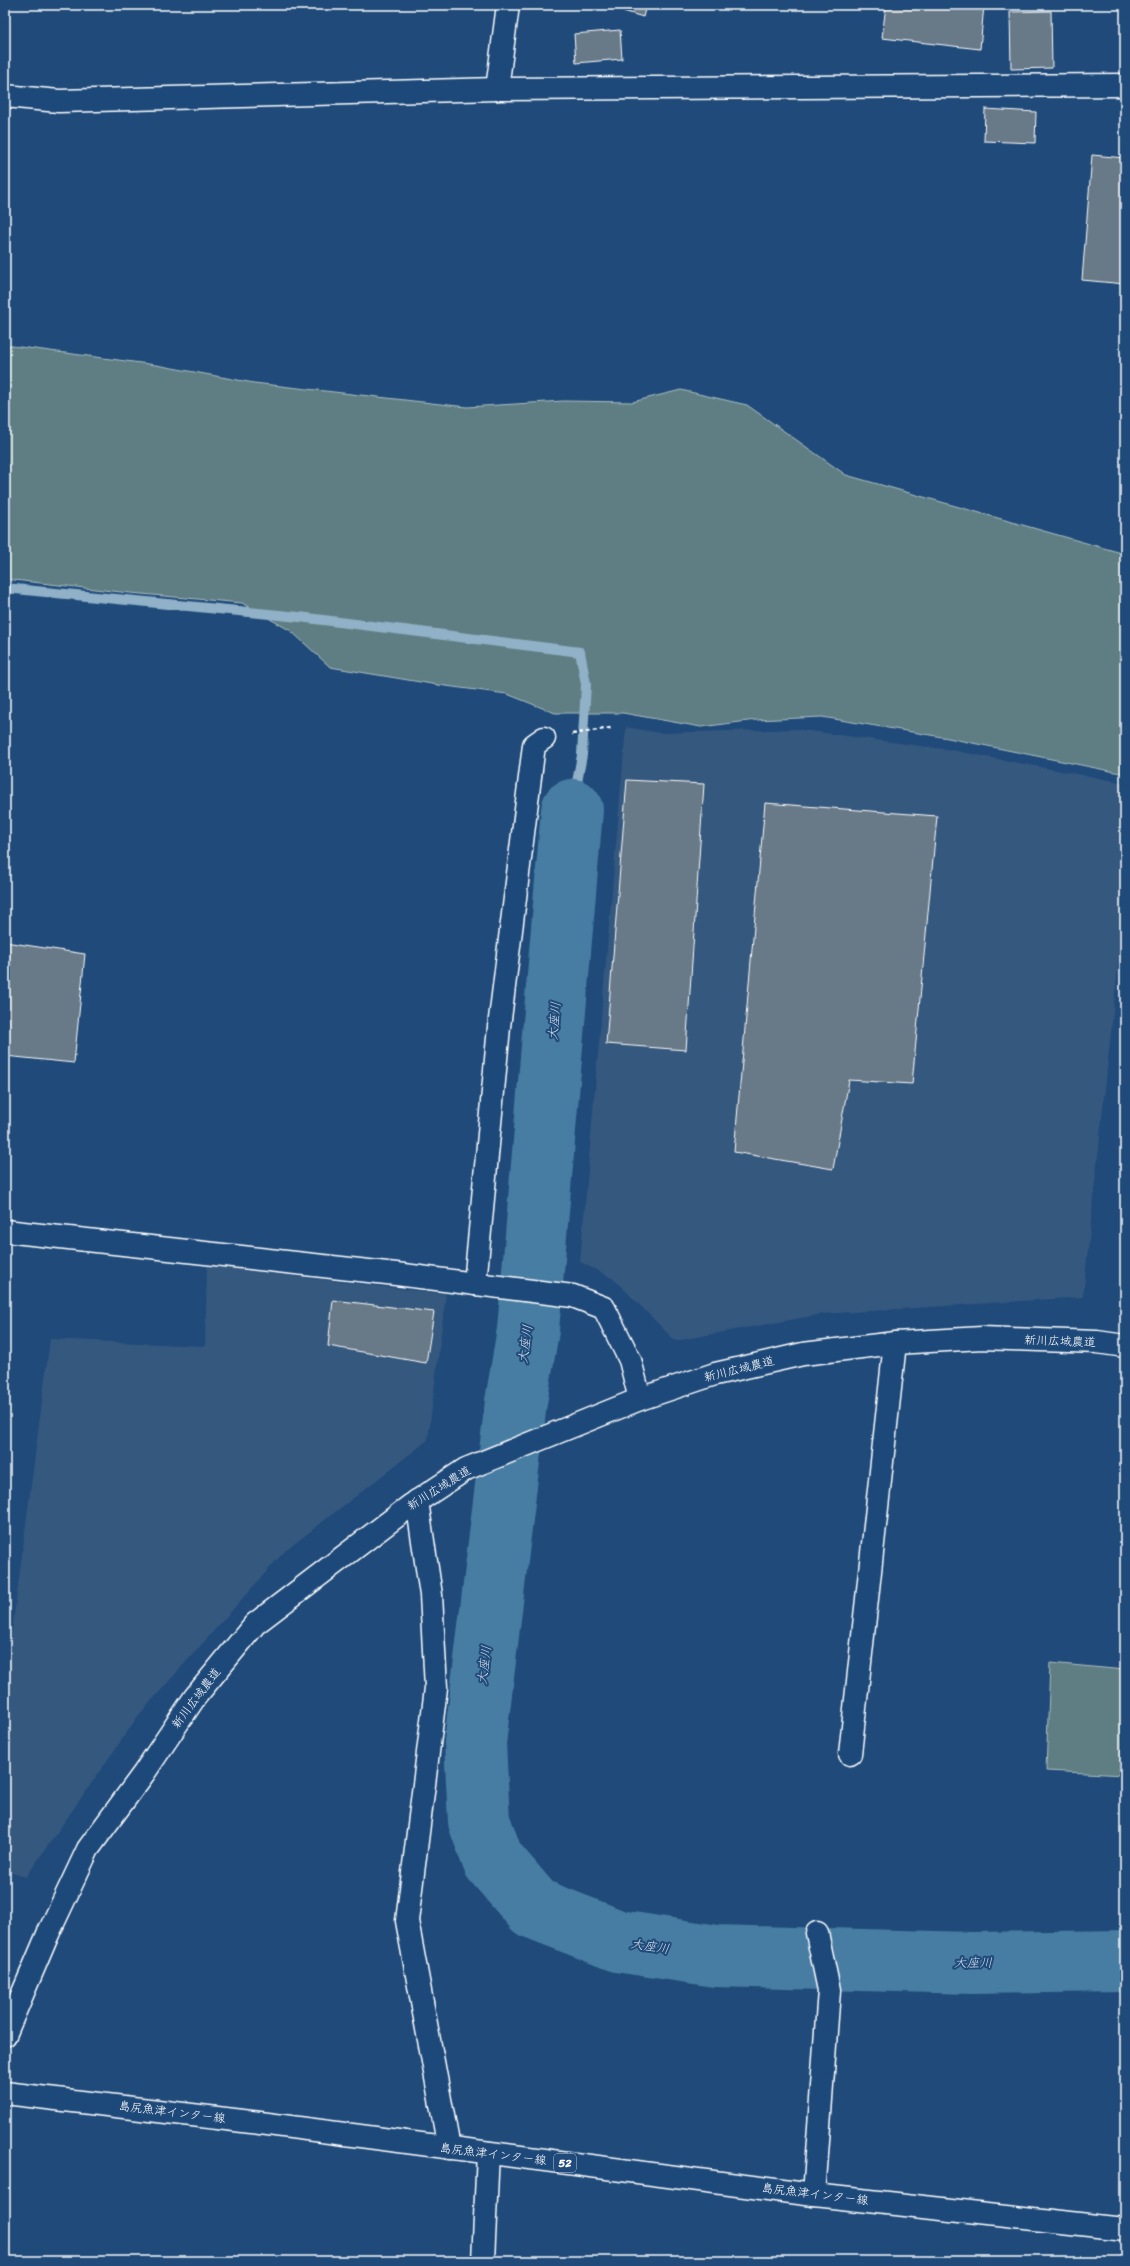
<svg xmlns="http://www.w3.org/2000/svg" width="1130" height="2266" viewBox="0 0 1130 2266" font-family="Sriracha,'Klee One',sans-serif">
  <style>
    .built { fill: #35587e }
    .green { fill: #5e7e83; stroke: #aebec1 }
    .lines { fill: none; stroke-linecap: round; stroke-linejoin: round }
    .stream { stroke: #90b1c7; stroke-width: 10 }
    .river { stroke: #467da2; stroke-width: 62 }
    .building { fill: #687988; stroke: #fff }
    .minor-casing { stroke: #fff; stroke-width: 25 }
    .major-casing { stroke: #fff; stroke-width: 25 }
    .path { stroke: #fff; stroke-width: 2.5; stroke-dasharray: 4 3; stroke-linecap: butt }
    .minor { stroke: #1f4a7a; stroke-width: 22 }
    .major { stroke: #1f4a7a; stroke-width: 22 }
    .labels { text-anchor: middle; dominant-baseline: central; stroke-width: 4; stroke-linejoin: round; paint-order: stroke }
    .shield { fill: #1f4a7a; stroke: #bcc9d7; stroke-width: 1 }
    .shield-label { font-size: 11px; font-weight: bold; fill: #fff }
    .street-label { font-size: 12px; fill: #fff; stroke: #1f4a7a }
    .water-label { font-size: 13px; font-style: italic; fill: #d1dee8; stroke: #1f4a7a }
  </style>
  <rect width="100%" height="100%" fill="#1f4a7a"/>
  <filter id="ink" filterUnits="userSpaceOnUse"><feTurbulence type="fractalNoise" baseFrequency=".025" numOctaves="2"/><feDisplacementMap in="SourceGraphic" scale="8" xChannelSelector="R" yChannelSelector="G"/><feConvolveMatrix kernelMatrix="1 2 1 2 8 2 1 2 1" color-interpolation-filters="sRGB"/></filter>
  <g filter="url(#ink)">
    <g class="built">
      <polygon points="626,727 660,733 795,729 951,750 1125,783 1125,901 1083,1297 823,1314 675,1341 614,1279 580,1262"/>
      <polygon points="207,1266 446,1294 428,1440 284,1552 139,1715 26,1877 5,1871 5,1685 50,1339 205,1346"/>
    </g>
    <g class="green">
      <polygon points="5,345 156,365 254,383 467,407 563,401 632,402 681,390 747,405 846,475 1125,554 1125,774 948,738 822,717 756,720 701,727 623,713 555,713 507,694 438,685 330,667 291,631 242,603 130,593 5,579"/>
      <polygon points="1050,1663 1125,1670 1125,1775 1046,1771"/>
    </g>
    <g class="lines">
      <polyline class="stream" points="5,588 299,617 580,652 586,684 582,755 572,810"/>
      <polyline class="river" points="572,810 528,1330 516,1402 475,1743 479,1821 493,1860 534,1908 618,1941 716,1956 972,1963 1125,1961"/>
    </g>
    <g class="building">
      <polygon points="611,5 646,5 643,17 610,7"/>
      <polygon points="886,5 984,5 980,49 882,38"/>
      <polygon points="1051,11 1052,68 1011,69 1010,12"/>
      <polygon points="620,30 622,59 576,63 574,34"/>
      <polygon points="985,109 1036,112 1035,143 984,141"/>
      <polygon points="1092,155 1125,158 1125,284 1082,280"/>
      <polygon points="627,780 704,784 686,1050 606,1044"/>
      <polygon points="765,803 937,816 912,1084 849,1080 833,1169 734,1152"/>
      <polygon points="5,942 85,954 74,1063 5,1056"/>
      <polygon points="333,1300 434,1312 426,1363 328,1346"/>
    </g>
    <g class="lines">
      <g class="minor-casing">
        <g id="minor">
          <polyline points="497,89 508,5"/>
          <polyline points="5,96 59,101 497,89 1125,85"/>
          <polyline points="5,1231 396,1274 573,1296 604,1308 630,1360 640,1399"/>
          <polyline points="475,1284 499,1027 534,745 544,738"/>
          <polyline points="417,1501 431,1595 436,1688 407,1921 449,2148"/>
          <polyline points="850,1754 895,1343"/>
          <polyline points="5,2035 48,1934 88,1849 144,1773 195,1697 255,1624 410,1506 466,1469 640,1399 715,1374 803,1354 895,1343 982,1338 1097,1342 1125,1346"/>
          <polyline points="814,2195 829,1990 817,1933"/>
          <polyline points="483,2261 488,2153"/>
        </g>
      </g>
      <g class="major-casing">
        <polyline id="major" points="5,2093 260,2123 814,2195 1125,2229"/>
      </g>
      <polyline class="path" points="572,734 611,728"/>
      <use href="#minor" class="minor"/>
      <use href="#major" class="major"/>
    </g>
  </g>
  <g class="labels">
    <rect class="shield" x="554" y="2154" width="22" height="18" rx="3"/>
    <g class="shield-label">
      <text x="565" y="2163">52</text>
    </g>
    <g class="street-label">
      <text transform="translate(1060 1341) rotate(2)">新川広域農道</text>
      <text transform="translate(739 1369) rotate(-14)">新川広域農道</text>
      <text transform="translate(439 1488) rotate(-32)">新川広域農道</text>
      <text transform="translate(196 1698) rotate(-53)">新川広域農道</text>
      <text transform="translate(172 2112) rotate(7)">島尻魚津インター線</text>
      <text transform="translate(493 2154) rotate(7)">島尻魚津インター線</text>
      <text transform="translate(815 2194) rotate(7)">島尻魚津インター線</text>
    </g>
    <g class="water-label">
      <text transform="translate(554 1021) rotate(-85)">大座川</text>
      <text transform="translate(525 1344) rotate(-82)">大座川</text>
      <text transform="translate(484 1665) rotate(-83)">大座川</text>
      <text transform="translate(650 1946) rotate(9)">大座川</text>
      <text x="973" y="1962">大座川</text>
    </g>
  </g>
  <rect width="1130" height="2266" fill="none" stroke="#1f4a7a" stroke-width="20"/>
  <rect x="10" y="10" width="1110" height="2246" fill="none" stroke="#fff" stroke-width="1.5" filter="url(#ink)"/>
</svg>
